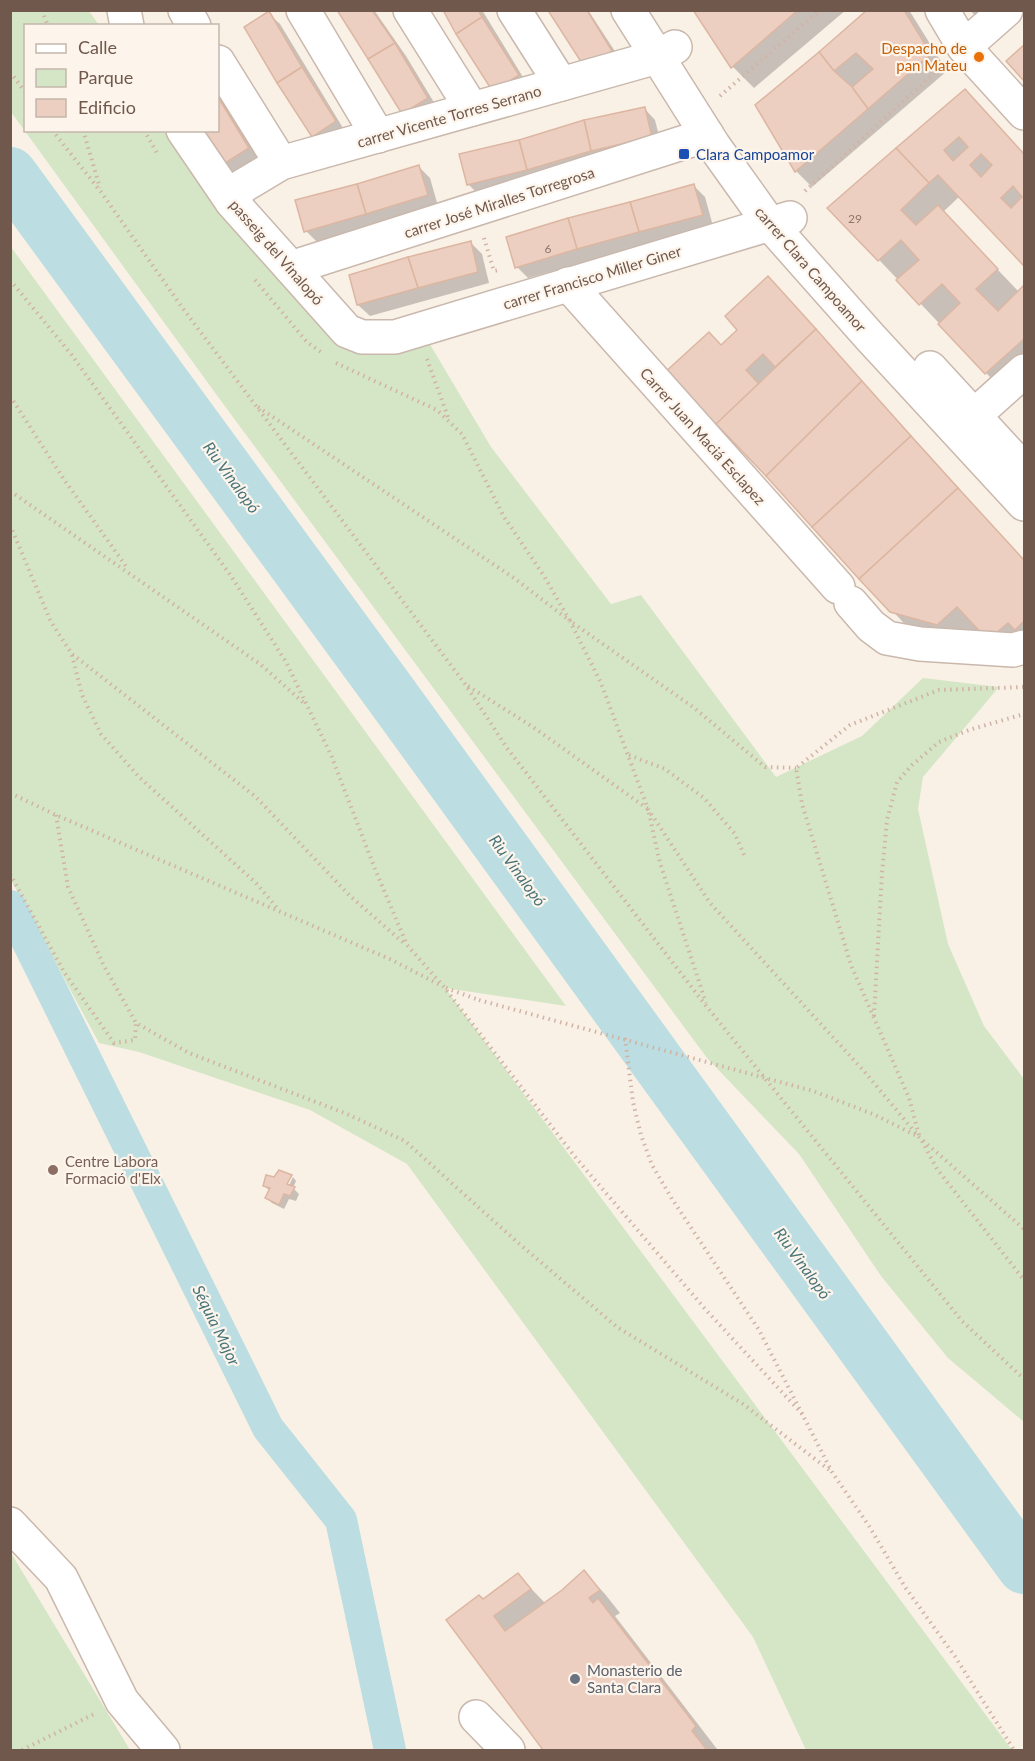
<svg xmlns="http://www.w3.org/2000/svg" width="1035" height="1761" viewBox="0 0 1035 1761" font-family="Lato,sans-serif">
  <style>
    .green { fill: #d4e6c6 }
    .shadow { fill: #0003 }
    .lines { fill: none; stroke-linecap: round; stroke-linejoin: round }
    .canal { stroke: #bcdde1; stroke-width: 32 }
    .river { stroke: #bcdde1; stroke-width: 54 }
    .building { fill: #eccfc0; stroke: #ddb6a2; stroke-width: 1.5; fill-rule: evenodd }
    .minor-casing { stroke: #cab8ad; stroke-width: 36 }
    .path { stroke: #d1b3a4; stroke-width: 4; stroke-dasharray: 1.5 4.5; stroke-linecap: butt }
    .minor { stroke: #fff; stroke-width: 33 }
    .path-bridge { stroke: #d1b3a4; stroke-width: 4; stroke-dasharray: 1.5 4.5; stroke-linecap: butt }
    .food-dot { fill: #e8710a; stroke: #fdf5eb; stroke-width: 2 }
    .transit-dot { fill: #1a4fb4; stroke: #fdf5eb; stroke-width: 2 }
    .education-dot { fill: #8d6e63; stroke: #fdf5eb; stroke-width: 2 }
    .worship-dot { fill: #6b7280; stroke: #fdf5eb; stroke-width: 2 }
    .labels { text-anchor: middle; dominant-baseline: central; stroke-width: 4.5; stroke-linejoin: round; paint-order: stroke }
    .number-label { font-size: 12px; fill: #8f766a }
    .food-label { font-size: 15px; fill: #c56008; stroke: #fdf5eb; text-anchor: end }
    .street-label { font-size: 15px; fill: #70584d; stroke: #fdf5eb }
    .transit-label { font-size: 15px; fill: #164399; stroke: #fdf5eb; text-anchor: start }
    .education-label { font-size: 15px; fill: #785e54; stroke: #fdf5eb; text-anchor: start }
    .worship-label { font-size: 15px; fill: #5b616d; stroke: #fdf5eb; text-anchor: start }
    .water-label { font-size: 16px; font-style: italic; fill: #47747b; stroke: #fdf5eb }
  </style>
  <rect width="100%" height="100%" fill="#faf1e6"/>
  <g class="green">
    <polygon points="10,11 89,11 99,25 26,26 26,130 171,131 357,349 425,336 491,447 611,604 641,595 776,777 862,736 923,678 999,687 923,777 918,809 948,944 984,1026 1024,1079 1024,1422 948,1358 881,1276 799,1154 707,1058 224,405 11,112"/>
    <polygon points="11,247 566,1006 445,988 1012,1750 806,1750 753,1637 407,1164 310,1110 139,1052 99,1043 11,880"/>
    <polygon points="11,1553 130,1750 11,1750"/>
  </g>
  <g class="shadow">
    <polygon points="338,10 374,10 406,56 438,109 414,124"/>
    <polygon points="445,10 482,10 529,87 506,102"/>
    <polygon points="549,10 588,10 622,62 586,67"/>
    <polygon points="695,10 846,10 754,88 733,67"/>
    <polygon points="868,10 909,10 947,71 812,187 796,171 757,106"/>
    <polygon points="970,10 1000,10 984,26"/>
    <polygon points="268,13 280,24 346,133 324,147 313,136"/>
    <polygon points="218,94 259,159 235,175 223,164 218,130"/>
    <polygon points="644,108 655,120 662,148 479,195 468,184"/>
    <polygon points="986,113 1024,154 1024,264 960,196 943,212 1019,292 1024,287 1024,379 1007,395 830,208"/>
    <polygon points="419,167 430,178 438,206 317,242 306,231"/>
    <polygon points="694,186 705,197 713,226 528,278 517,267"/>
    <polygon points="471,243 482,254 489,283 370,316 358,305 351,276"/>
    <polygon points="784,295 1024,560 1024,648 979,628 959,646 913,633 734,440 731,443 714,426 722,346"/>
    <polygon points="279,1171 292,1176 290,1176 283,1191 286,1192 293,1177 296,1181 293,1188 299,1194 296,1201 289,1199 284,1209 272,1203 267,1198 270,1191 264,1186 274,1179"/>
    <polygon points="584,1572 605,1594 620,1613 615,1616 717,1749 715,1750 544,1750 449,1621 483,1601 518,1575 546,1604"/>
  </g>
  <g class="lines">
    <polyline class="canal" points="10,906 268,1428 341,1520 390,1750"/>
    <polyline class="river" points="10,174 389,692 1024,1567"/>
  </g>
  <g class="building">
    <polygon points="337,10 372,10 395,43 368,59"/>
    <polygon points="443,10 478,10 482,17 456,34"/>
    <polygon points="552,10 587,10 612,51 585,68 549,12"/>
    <polygon points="693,10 798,10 731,68"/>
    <polygon points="867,10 904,10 931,54 868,109 852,87 873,69 856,53 834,71 819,52"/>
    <polygon points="269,11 302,67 277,83 244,27"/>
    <polygon points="482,17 519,75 493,92 456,34"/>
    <polygon points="395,43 428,98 402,114 368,59"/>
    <polygon points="1024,45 1024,81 1006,61"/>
    <polygon points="819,52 834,71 852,87 868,109 795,172 755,105"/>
    <polygon points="302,67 336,121 312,137 277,83"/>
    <path d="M965,89L1024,154V266L938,175L929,183L896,148ZM959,137L968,147L953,161L944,150ZM981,154L992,165L981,177L970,165ZM1013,186L1022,197L1011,208L1001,198Z"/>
    <polygon points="218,97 249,148 222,165 200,130 218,130"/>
    <polygon points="645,107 652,137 591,151 584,120"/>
    <polygon points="584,120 591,151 527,170 519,140"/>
    <polygon points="519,140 527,170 467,185 459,154"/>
    <polygon points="896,148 929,183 901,210 916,225 938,205 998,269 976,289 998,311 1023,286 1024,287 1024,339 985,374 938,324 960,303 942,284 919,305 896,280 919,260 901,240 878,261 827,208"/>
    <polygon points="419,165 428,195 366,214 357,184"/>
    <polygon points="357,184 366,214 304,232 295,200"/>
    <polygon points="694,184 703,215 639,232 630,202"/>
    <polygon points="630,202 639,232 577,249 568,218"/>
    <polygon points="568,218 577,249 515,268 506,237"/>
    <polygon points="471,241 478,272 418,288 408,257"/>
    <polygon points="408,257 418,288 357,305 349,275"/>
    <polygon points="768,276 816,329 775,367 763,354 746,370 760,385 713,427 663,374 709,332 721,345 737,330 725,316"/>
    <polygon points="816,329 862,381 766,476 716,424"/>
    <polygon points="862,381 911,436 812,527 766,476"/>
    <polygon points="911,436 958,488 859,579 812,527"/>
    <polygon points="958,488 1024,560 1024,621 1015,630 1008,623 988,640 957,607 937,625 890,612 859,579"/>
    <polygon points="279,1170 292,1175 287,1184 295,1187 290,1196 284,1194 279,1205 265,1198 270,1188 263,1186 266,1175 274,1177"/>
    <polygon points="584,1570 600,1590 589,1598 593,1603 598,1598 696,1726 692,1731 707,1750 543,1750 446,1620 479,1595 483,1599 518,1573 531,1589 494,1616 505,1631 562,1590"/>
  </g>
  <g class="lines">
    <g class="minor-casing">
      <g id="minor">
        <polyline points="124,10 127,26"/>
        <polyline points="185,10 194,26"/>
        <polyline points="303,10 378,136"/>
        <polyline points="410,10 472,109"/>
        <polyline points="514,10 561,84"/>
        <polyline points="628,10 714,146 769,223 870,337 1024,504"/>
        <polyline points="942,10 964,47 1024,113"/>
        <polyline points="964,47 1006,10"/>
        <polyline points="218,62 281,163"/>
        <polyline points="183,130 232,202 347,331 362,337 395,337 790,218"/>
        <polyline points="232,202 241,187 281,163 657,57 675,47"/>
        <polyline points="291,268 707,135"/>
        <polyline points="568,284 838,587"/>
        <polyline points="930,368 1023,469"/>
        <polyline points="958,430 1024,371"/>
        <polyline points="851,603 871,626 887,638 920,644 1013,650 1024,647"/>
        <polyline points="10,1524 61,1578 122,1701 163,1750"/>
        <polyline points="476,1717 508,1750"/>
      </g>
    </g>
    <g class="path">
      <polyline points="42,10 48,26"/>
      <polyline points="10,72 26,93"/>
      <polyline points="720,96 820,10"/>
      <polyline points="52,130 101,192 184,310 465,684 507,748 707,1007 962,1321 1024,1379"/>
      <polyline points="83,130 100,188"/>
      <polyline points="144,130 157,153"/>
      <polyline points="805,191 941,67"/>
      <polyline points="484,238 494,271 499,270"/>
      <polyline points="10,280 71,354 231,576 286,662 331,755 375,869 407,945 444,987 576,1158 706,1310 805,1417"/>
      <polyline points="255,280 307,342 321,352"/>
      <polyline points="427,359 449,420"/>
      <polyline points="336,363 437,410 462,434 504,517 544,576 570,621 693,707 765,767 796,768"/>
      <polyline points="10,396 63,478 128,569"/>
      <polyline points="258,407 514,578 570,621 601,683 648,809 710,903 863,1070 919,1137 1024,1229"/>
      <polyline points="10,491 260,664 306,705"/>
      <polyline points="10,525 51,622 72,654 256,797 349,895 406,945"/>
      <polyline points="72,655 82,695 101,734 139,777 256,883 278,909"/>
      <polyline points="468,686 533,727 648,809 660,863 706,1003"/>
      <polyline points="629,755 665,769 704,798 735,834 745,857"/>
      <polyline points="10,793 56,815 392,960 440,985"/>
      <polyline points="56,815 68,887 104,966 136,1023 189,1053 347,1114 405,1141 516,1241 617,1327 743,1404 832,1472"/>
      <polyline points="10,874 64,972 114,1043 135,1040 136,1023"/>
      <polyline points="446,988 479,1000"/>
      <polyline points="874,1016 882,873 887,820 897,782 912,765 939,742 969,730 1024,714"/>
      <polyline points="625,1038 633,1102 641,1135 652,1165 672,1199 759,1330 832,1472 869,1526 905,1587 956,1658 1014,1750"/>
      <polyline points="919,1135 909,1098 851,965 802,804 796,768 850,725 939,690 1024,687"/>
      <polyline points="922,1141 937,1169 1024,1280"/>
      <polyline points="22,1750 94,1714"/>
    </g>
    <use href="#minor" class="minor"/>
    <polyline class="path-bridge" points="479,1000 813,1091 873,1114 919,1137"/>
  </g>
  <circle class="food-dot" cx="979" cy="57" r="6"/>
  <rect class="transit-dot" x="678" y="148" width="12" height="12" rx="3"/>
  <circle class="education-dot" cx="53" cy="1170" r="6"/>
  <circle class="worship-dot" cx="575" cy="1679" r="6"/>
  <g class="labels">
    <g class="number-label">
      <text x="855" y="218">29</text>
      <text x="548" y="248">6</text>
    </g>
    <g class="food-label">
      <text x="967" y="48">Despacho de<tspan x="967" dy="17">pan Mateu</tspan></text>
    </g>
    <g class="street-label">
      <text transform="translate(449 116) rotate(-16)">carrer Vicente Torres Serrano</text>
      <text transform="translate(499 202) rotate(-18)">carrer José Miralles Torregrosa</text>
      <text transform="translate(277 252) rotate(49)">passeig del Vinalopó</text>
      <text transform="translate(811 269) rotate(49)">carrer Clara Campoamor</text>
      <text transform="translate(592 277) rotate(-17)">carrer Francisco Miller Giner</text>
      <text transform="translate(703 436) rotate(48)">Carrer Juan Maciá Esclapez</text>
    </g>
    <g class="transit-label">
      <text x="696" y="154">Clara Campoamor</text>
    </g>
    <g class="education-label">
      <text x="65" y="1161">Centre Labora<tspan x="65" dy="17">Formació d'Elx</tspan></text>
    </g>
    <g class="worship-label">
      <text x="587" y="1670">Monasterio de<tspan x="587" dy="17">Santa Clara</tspan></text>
    </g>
    <g class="water-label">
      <text transform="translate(232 477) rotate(54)">Riu Vinalopó</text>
      <text transform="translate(518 870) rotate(54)">Riu Vinalopó</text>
      <text transform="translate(803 1263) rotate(54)">Riu Vinalopó</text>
      <text transform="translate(217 1325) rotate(64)">Séquia Major</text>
    </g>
  </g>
  <rect width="1035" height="1761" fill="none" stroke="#70584d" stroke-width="24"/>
  <rect x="24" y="24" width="195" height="108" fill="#fdf5eb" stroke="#c5b6ac" stroke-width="1.5"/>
  <rect x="36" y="44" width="30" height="9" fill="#ffffff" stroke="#c5b6ac" stroke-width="1.5"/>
  <text x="78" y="54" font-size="18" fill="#70584d">Calle</text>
  <rect x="36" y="69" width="30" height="18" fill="#d4e6c6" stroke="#c5b6ac" stroke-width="1.5"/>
  <text x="78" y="84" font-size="18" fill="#70584d">Parque</text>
  <rect x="36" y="99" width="30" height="18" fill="#eccfc0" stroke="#c5b6ac" stroke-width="1.5"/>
  <text x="78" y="114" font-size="18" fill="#70584d">Edificio</text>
</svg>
